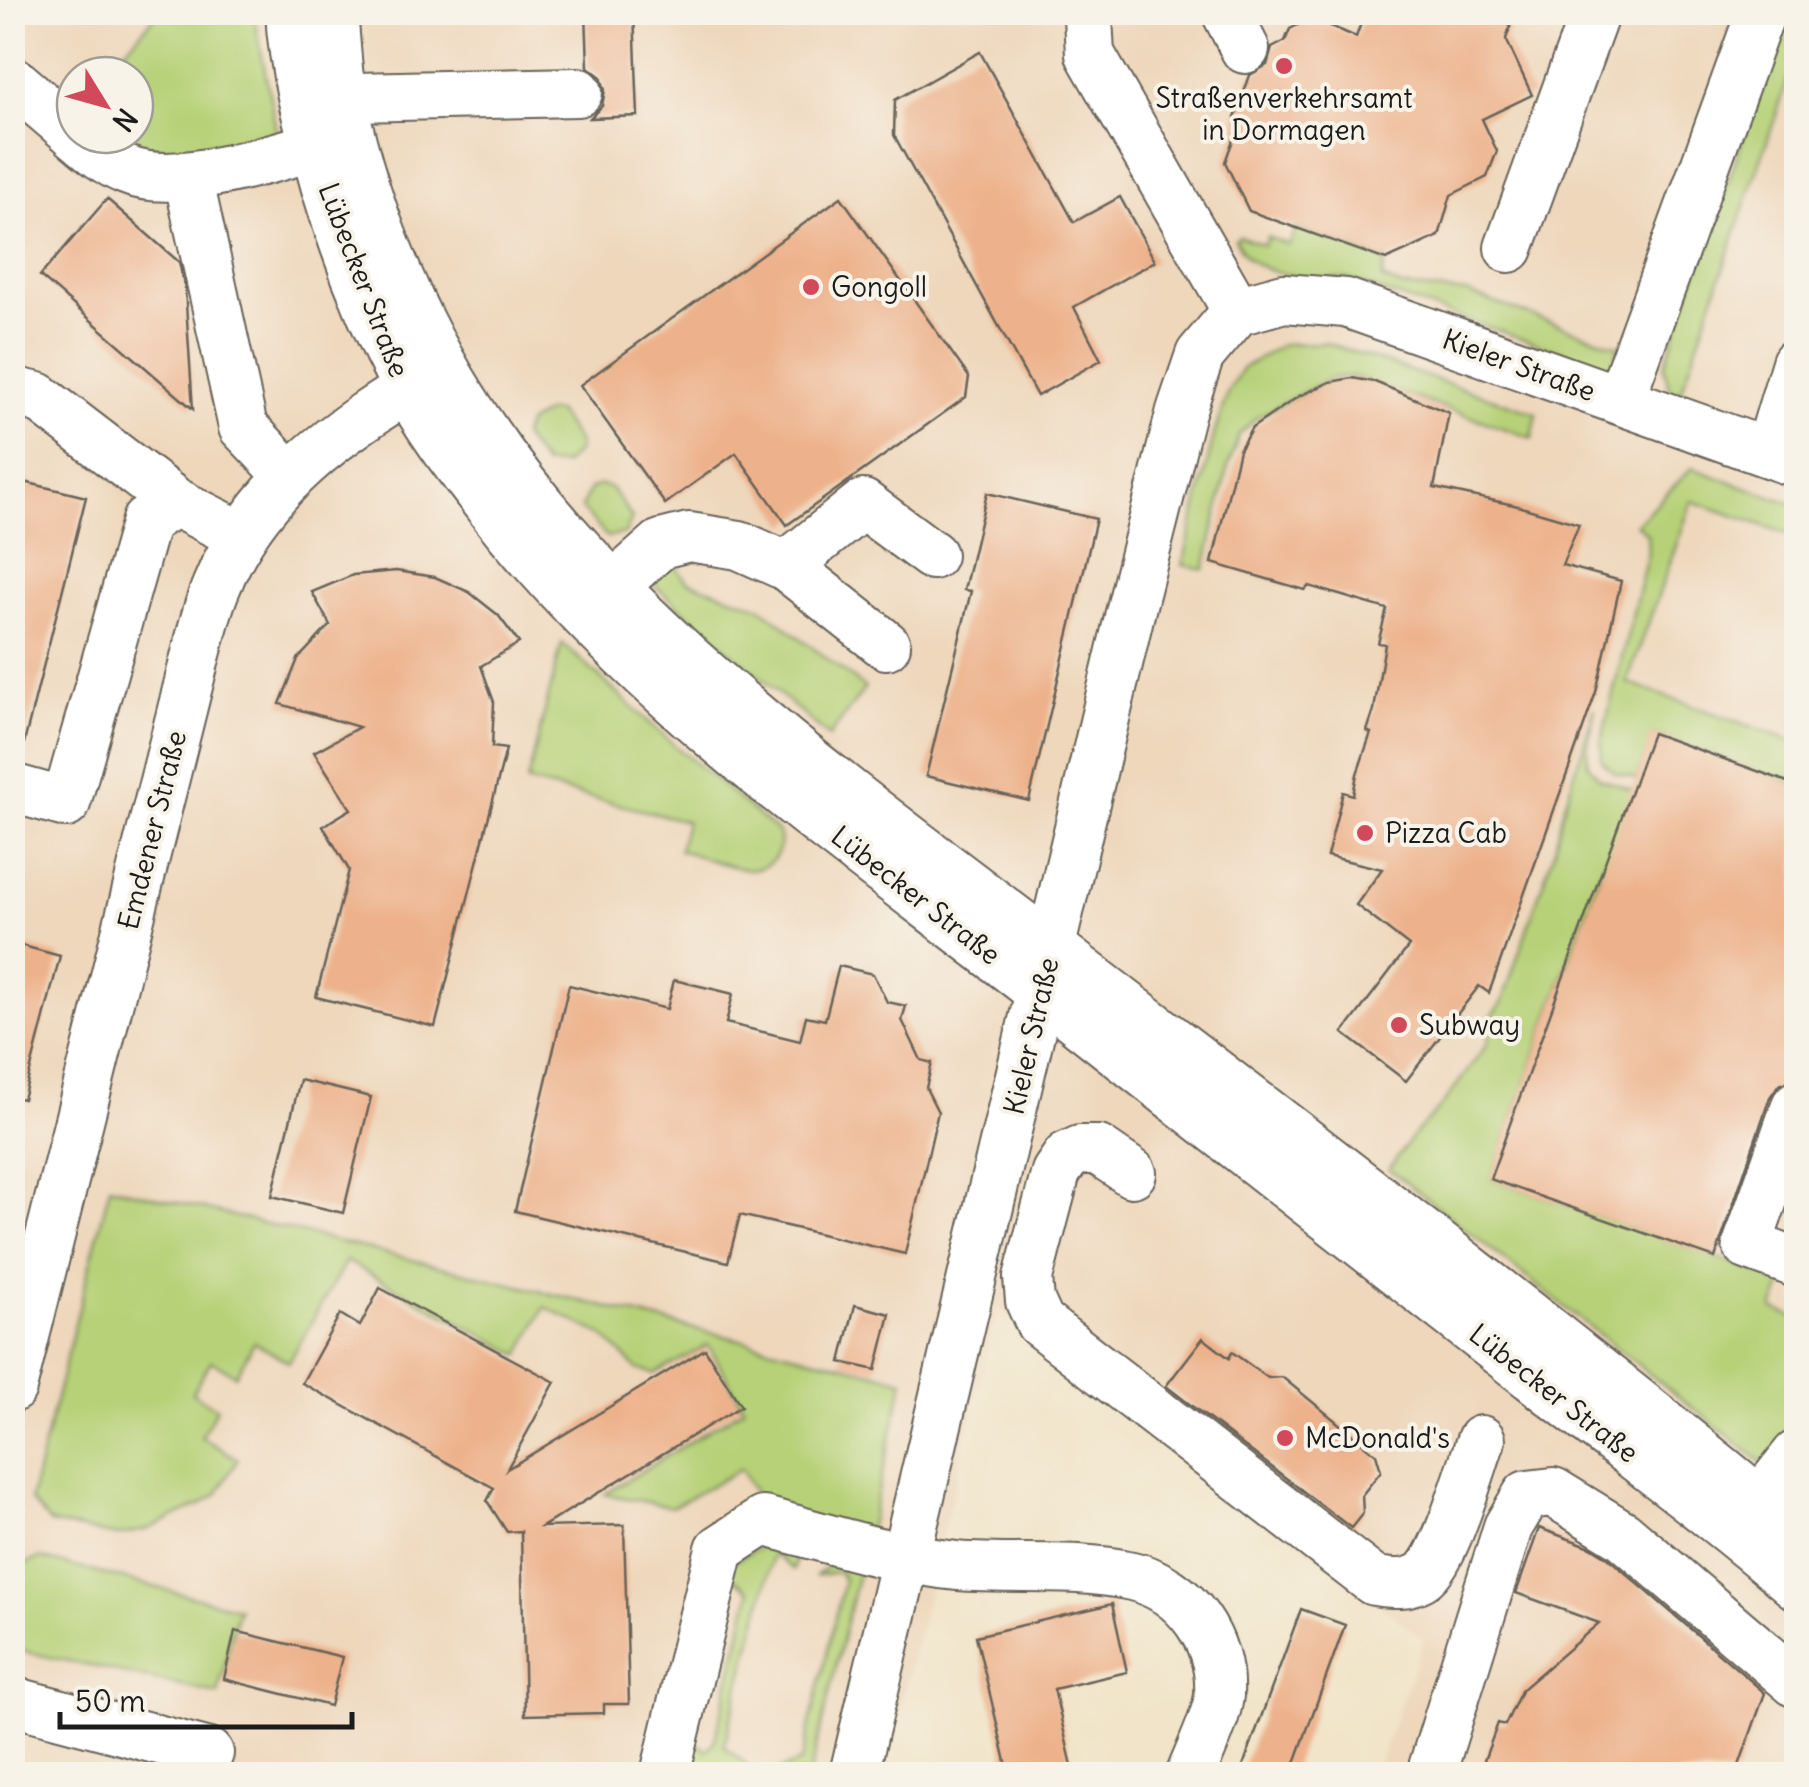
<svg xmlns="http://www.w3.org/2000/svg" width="1809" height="1787" viewBox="0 0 1809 1787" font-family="Delius,sans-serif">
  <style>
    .built { fill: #eed7bb; fill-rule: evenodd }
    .green { fill: #b6d177; stroke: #69764a; stroke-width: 2.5 }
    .building { fill: #edb28c }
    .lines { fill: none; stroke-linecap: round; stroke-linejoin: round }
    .minor-casing { stroke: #676258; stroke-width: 52 }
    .minor { stroke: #fff; stroke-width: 48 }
    .poi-dot { fill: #d1495b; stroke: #f7f3e8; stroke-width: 4 }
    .labels { text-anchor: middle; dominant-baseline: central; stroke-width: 8; stroke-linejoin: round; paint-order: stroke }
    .poi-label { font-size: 28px; fill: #1c1c1c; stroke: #f7f3e8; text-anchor: start }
    .street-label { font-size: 28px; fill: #1c1c1c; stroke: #f7f3e8 }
  </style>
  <rect width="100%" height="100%" fill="#f7f3e8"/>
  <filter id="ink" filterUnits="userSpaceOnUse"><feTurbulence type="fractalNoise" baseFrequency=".01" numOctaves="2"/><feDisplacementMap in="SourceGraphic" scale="20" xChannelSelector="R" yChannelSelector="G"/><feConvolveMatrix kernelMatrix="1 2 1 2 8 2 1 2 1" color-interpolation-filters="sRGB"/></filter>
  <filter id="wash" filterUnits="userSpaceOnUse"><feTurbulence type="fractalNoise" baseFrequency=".0048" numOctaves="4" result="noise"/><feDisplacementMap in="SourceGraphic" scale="40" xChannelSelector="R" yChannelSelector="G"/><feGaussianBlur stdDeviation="2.25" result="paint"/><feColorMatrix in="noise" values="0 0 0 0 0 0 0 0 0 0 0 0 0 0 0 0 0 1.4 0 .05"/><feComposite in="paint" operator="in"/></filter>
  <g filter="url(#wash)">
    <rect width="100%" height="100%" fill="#f1e4c8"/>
    <path class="built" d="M12,13H1796V1774H1375L1424,1640L998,1307L884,1774H13ZM75,75H135V135H75Z"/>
    <g class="green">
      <polygon points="158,13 254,13 277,134 196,159 163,159 117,143 123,135 135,135 135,75 102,75"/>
      <polygon points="1786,13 1796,13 1796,57 1680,395 1669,388 1664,366"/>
      <path d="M1297,228L1386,260L1382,279L1402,287L1467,293L1619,346L1611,369L1346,279C1316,278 1274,279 1249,259C1243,255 1239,246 1235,239L1239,236L1264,245L1267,237L1289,245Z"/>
      <polygon points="1326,343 1537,413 1532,438 1353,376 1331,378 1257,417 1239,435 1228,466 1205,569 1183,565 1214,435 1228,391 1243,368 1283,344"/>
      <polygon points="548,412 557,412 579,444 578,451 565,464 544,465 522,436 528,423"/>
      <polygon points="1692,468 1796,505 1796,537 1692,501 1627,683 1796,742 1796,785 1653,734 1636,779 1614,772 1602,761 1601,742 1648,552 1647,534 1636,524"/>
      <polygon points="600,485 611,488 632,518 625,534 607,537 581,508 590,489"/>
      <polygon points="671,560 687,581 759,606 865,688 829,737 652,583"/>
      <path d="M562,643L674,745L778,832C785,851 771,870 750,869C728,868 701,856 679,850L686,821L527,782Z"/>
      <polygon points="1595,708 1587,749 1588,764 1599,778 1632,790 1752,925 1600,872 1491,1179 1784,1281 1773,1309 1796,1318 1796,1432 1769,1468 1389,1169 1411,1138 1444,1103 1488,1043 1489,1020 1502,1003 1554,850 1563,810"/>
      <polygon points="110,1186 904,1380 867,1539 766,1512 741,1469 672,1507 605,1494 744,1408 708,1345 654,1374 637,1369 602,1335 545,1307 520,1355 346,1261 289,1362 254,1342 236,1375 211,1361 192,1393 217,1408 201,1437 238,1459 217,1494 202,1504 149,1529 117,1536 50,1523 30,1500"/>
      <polygon points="762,1546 789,1552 796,1559 794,1570 774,1554 724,1746 748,1766 741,1774 712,1774 691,1768 688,1737 707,1750 715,1740 751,1591 729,1574 732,1562"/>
      <polygon points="40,1558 238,1608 218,1694 13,1649 14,1568"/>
      <polygon points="833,1562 859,1569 810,1774 769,1774 801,1762 844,1580 839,1572 815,1576"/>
    </g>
    <g id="blocks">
      <g class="building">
        <polygon points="586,12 634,12 638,116 590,118 602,106 605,90 601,77 588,67"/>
        <polygon points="1365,12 1515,12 1506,39 1532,95 1482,119 1497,151 1487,177 1451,195 1439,236 1386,260 1249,211 1225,162 1237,129 1235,118 1250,75 1267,65 1272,48 1285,41 1290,29 1312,18 1356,37"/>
        <polygon points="980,52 1074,222 1120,197 1155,261 1074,307 1101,360 1037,396 894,135 895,100"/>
        <polygon points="841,197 969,377 966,397 787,525 736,453 665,504 580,385"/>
        <polygon points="107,199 179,262 185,289 193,409 40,276"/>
        <polygon points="1352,378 1375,382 1449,413 1434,488 1514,505 1579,524 1562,565 1621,581 1596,692 1489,993 1479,986 1406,1081 1343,1033 1409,946 1356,905 1382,869 1327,856 1343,792 1353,795 1357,774 1371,733 1367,731 1374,710 1385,644 1378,643 1387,609 1309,586 1305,590 1212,563 1239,450 1252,428 1299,396 1330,382"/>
        <polygon points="12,479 86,497 24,743 12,742"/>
        <polygon points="987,493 1096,519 1029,801 926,776 971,591 964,590"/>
        <polygon points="396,571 435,577 469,592 498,615 519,643 481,666 494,702 492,747 506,749 435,1027 316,997 349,870 323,826 351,809 314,752 359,727 280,704 298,659 330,625 312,592 353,575"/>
        <polygon points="1652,733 1796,785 1796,1073 1794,1079 1779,1085 1770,1097 1715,1258 1490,1179"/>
        <polygon points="12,943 60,956 23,1099 12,1097"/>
        <polygon points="839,966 873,974 887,1002 906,1006 902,1020 921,1060 932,1063 926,1088 938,1112 905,1254 740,1215 728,1262 515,1211 569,985 667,1009 674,980 717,990 733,994 726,1023 800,1041 806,1016 825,1020"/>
        <polygon points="300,1080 371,1097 343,1213 272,1196"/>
        <polygon points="380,1288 555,1382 507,1469 705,1349 741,1406 542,1527 624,1525 629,1704 604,1704 604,1713 525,1715 521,1531 507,1532 487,1501 494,1488 302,1383 340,1314 360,1326"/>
        <polygon points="855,1305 890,1314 876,1370 841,1362"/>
        <polygon points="1203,1338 1229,1358 1232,1352 1268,1378 1282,1377 1376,1454 1381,1471 1362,1495 1363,1513 1351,1528 1166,1386"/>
        <polygon points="1539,1528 1591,1547 1607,1557 1765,1693 1736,1774 1479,1774 1498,1723 1505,1725 1522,1689 1599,1623 1516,1593"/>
        <polygon points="1112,1604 1127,1672 1054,1689 1074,1774 1009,1774 976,1636"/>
        <polygon points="1301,1609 1345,1625 1291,1774 1240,1774"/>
        <polygon points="235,1631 342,1657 330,1706 224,1679"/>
      </g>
    </g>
  </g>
  <g filter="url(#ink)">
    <use href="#blocks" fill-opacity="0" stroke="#676258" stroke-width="2.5"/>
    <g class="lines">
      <g class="minor-casing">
        <g id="minor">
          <path d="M290,12C293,72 310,131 326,188C346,256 373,324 406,386C427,425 455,462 482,497C635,698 848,841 1044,995C1207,1122 1369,1249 1531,1376C1620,1446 1711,1512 1796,1585"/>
          <path d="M333,12C336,41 337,71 342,99C367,219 418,337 488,437C629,639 857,798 1051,947C1301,1139 1553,1330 1796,1531"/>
          <polyline points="1092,12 1088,18 1090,54 1237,311"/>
          <polyline points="1226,12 1245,49"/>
          <polyline points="12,80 75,134"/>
          <polyline points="311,98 578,92"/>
          <path d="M76,135C91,148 107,162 126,170C178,193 289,152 344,138"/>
          <polyline points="188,177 243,427 289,475"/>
          <polyline points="1509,248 1595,12"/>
          <polyline points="12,391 38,397 175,502 242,536"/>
          <polyline points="1620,400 1761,12"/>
          <polyline points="1769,453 1796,363"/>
          <polyline points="786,566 863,504 932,555"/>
          <polyline points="591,606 661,544 689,537 739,545 786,566 886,645"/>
          <polyline points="12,788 66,803 146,521 175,502"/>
          <polyline points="1796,1106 1747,1245 1796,1263"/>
          <path d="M1132,1173L1098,1150H1080L1067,1156L1056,1172L1028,1278L1030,1301L1040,1323L1374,1581C1391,1583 1405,1586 1421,1577C1444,1564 1471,1468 1481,1440"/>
          <path d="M12,1388L196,654C202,632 207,608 216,587C255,487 343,427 432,374"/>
          <polyline points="1741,1525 1796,1455"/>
          <polyline points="12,1701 209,1753"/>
          <path d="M665,1774L720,1549L763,1521C827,1538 891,1559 957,1566C1014,1571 1075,1563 1132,1576C1187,1589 1222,1641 1219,1695C1217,1717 1199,1753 1191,1774"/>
          <polyline points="854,1774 1131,609 1181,411 1200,355 1237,311 1284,298 1346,303 1796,463"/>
          <polyline points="1431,1774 1508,1527 1527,1495 1553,1492 1623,1535 1796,1683"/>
        </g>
      </g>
      <use href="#minor" class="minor"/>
    </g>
  </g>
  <g class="poi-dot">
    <circle cx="1284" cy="66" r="10"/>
    <circle cx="811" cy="287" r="10"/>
    <circle cx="1365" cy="833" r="10"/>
    <circle cx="1399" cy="1025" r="10"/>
    <circle cx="1285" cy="1438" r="10"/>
  </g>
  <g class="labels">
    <g class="poi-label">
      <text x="1284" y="98" text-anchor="middle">Straßenverkehrsamt<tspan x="1284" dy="32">in Dormagen</tspan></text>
      <text x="831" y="287">Gongoll</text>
      <text x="1385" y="833">Pizza Cab</text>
      <text x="1419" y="1025">Subway</text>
      <text x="1305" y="1438">McDonald's</text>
    </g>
    <g class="street-label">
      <text transform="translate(364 280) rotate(69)">Lübecker Straße</text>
      <text transform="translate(1519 365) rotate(20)">Kieler Straße</text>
      <text transform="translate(152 830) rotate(-76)">Emdener Straße</text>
      <text transform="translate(916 895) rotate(38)">Lübecker Straße</text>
      <text transform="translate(1031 1036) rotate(-77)">Kieler Straße</text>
      <text transform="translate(1554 1393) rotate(38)">Lübecker Straße</text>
    </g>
  </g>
  <rect width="1809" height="1787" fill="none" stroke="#f7f3e8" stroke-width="50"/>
  <g transform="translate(105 105) rotate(127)"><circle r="48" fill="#f7f3e8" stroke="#9f9d96" stroke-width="2.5"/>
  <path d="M0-8L18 38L0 25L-18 38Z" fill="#d1495b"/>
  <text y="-15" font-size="28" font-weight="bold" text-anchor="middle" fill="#1c1c1c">N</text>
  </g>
  <path d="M60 1712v15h292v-15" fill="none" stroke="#1c1c1c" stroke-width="5"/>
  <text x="75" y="1712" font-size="30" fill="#1c1c1c" stroke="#f7f3e8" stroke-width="8" paint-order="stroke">50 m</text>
</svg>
